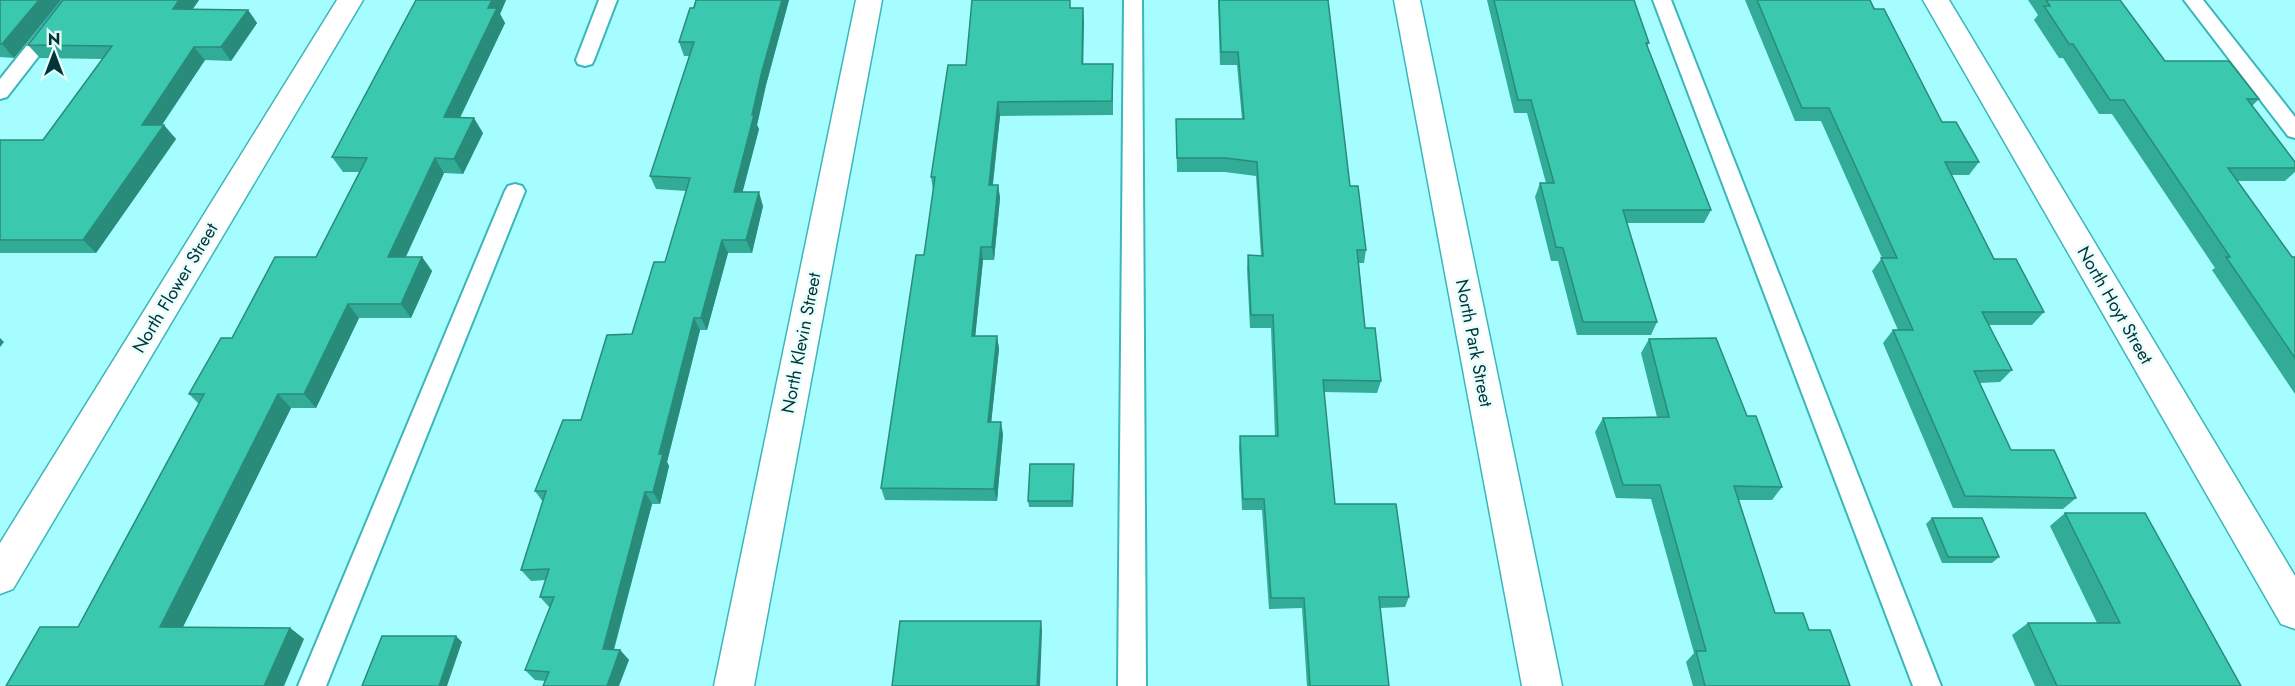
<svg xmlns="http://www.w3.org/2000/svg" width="2295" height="686" viewBox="0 0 2295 686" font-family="Jost,sans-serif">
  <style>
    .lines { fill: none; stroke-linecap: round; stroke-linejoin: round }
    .lane-casing { stroke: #3bb6b9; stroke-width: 4 }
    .street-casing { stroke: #3bb6b9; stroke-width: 3 }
    .lane { fill: #fff; fill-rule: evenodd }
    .street { fill: #fff; fill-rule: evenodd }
    .wall { fill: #32ac96 }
    .shaded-wall { fill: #298c7a }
    .building { fill: #3ac8ae; stroke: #298c7a; stroke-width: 1.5 }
    .labels { text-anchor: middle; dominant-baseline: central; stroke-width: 5; stroke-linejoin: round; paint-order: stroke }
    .street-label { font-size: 18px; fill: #003637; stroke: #e9fdfd }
  </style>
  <rect width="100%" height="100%" fill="#a5fdff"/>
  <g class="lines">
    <g class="lane-casing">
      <g id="lane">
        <polygon points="63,0 82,0 7,97 0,99 0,79"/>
        <polygon points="599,0 617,0 594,60 592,64 585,66 578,64 576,60"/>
        <polygon points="1124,0 1142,0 1146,686 1118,686"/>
        <polygon points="1653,0 1671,0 1941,686 1913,686"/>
        <polygon points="2184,0 2203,0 2295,117 2295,138 2288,136"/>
        <polygon points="515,184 522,186 525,191 326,686 298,686 505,191 508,186"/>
      </g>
    </g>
    <g class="street-casing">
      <g id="street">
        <polygon points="337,0 363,0 13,589 0,594 0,543"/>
        <polygon points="856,0 882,0 754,686 714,686"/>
        <polygon points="1394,0 1420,0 1562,686 1522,686"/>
        <polygon points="1923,0 1949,0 2295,576 2295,629 2281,624"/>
      </g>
    </g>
    <use href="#lane" class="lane"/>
    <use href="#street" class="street"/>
  </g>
  <g class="wall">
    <polygon points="0,0 61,0 14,58 0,57"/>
    <polygon points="63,0 199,0 193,9 248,10 257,23 231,61 205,60 162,125 176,139 96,253 0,253 0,140 43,140 102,59 40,58 28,45"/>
    <polygon points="416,0 506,0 500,14 505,23 460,118 483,133 463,174 444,173 406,257 422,257 432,271 411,318 359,318 316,408 291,408 183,627 290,628 304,639 78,627 199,404 189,394 232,338 316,257 359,172 343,172 332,157"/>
    <polygon points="696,0 789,0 766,85 757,125 759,129 742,192 763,206 752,253 728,253 707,330 700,330 667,462 669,466 660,504 652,504 614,650 620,650 629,660 545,681 535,680 525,670 550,608 540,597 546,580 531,581 521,570 543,502 535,491 581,420 632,334 665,262 686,191 656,189 650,176 690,56 684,56 679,42"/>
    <polygon points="1218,0 1328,0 1350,186 1366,250 1364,263 1359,263 1365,328 1381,381 1377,393 1324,392 1335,504 1409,597 1405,607 1380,608 1389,686 1307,686 1302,608 1269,609 1262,510 1242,510 1239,448 1240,436 1275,436 1271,328 1250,328 1247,269 1248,255 1261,256 1256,176 1225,172 1177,172 1176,119 1242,119 1237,65 1220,65"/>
    <polygon points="1487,0 1634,0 1649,43 1647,46 1711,210 1704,223 1627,223 1657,322 1651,335 1577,335 1558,261 1551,261 1535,197 1540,183 1546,183 1527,113 1514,113"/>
    <polygon points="1745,0 1870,0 1942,122 1979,162 1969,175 1951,175 1994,259 2044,312 2032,325 1989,325 2012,370 2000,382 1980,383 2011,450 2076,498 2063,509 1953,508 1883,343 1893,330 1898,330 1872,271 1882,258 1821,121 1795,121"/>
    <polygon points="2028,0 2120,0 2165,61 2259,99 2252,106 2295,162 2295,172 2285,181 2238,181 2292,257 2295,257 2295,394 2212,270 2215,268 2112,114 2099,114 2063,58 2059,58 2034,20 2038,15"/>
    <polygon points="1072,8 1083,8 1083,64 1113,64 1113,115 1000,116 993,185 998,185 1000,198 994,260 983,260 975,336 997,336 999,349 991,422 1003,434 997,501 885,500 881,488 924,255 933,190 931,177 966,65"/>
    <polygon points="1649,339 1747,416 1782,487 1772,500 1739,500 1775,613 1809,630 1850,686 1693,686 1686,662 1694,653 1651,499 1616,498 1595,432 1603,418 1657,417 1641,353"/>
    <polygon points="1074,470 1073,507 1029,507 1028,501"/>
    <polygon points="2065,513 2241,686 2035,686 2012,635 2028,623 2097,623 2050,526"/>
    <polygon points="1932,518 1999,557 1992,563 1942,563 1926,524"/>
  </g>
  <g class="shaded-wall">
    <polygon points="39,0 61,0 14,58 2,44"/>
    <polygon points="179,0 199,0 183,22 173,9"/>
    <polygon points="492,0 506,0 500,14 505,23 453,132 444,117"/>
    <polygon points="782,0 789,0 766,85 757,125 759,129 739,206 734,192 762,71"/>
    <polygon points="1083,8 1084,22 1083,78 1082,64"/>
    <polygon points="248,10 257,23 231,61 221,47"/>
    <polygon points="194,47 205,60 153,138 142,125"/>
    <polygon points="998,102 1000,116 991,198 989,185"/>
    <polygon points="474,118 483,133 463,174 454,159"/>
    <polygon points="164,125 176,139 96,253 83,240"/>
    <polygon points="435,158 444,173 399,271 388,257"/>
    <polygon points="998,185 1000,198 994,260 992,247"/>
    <polygon points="759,192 763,206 752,253 746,240"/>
    <polygon points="722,240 728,253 707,330 701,318"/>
    <polygon points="981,247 983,260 974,349 972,336"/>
    <polygon points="422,257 432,271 411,318 401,304"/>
    <polygon points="348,304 359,318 316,408 304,394"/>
    <polygon points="694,318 700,330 667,462 669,466 660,504 653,492 659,454"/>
    <polygon points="997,336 999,349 990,434 988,422"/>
    <polygon points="0,338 4,342 0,347"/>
    <polygon points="278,394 291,408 177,639 160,627"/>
    <polygon points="1001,422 1003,434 997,501 994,489"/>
    <polygon points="1074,464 1074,470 1073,507 1072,501"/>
    <polygon points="645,492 652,504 611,659 603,649"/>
    <polygon points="1041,621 1042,631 1040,686 1037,686"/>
    <polygon points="290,628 304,639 284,686 264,686"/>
    <polygon points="456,636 462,642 447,686 439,686"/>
    <polygon points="620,650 629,660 619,686 607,686"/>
  </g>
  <g class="building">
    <polygon points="0,0 39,0 2,44 0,44"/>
    <polygon points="63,0 179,0 173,9 248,10 221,47 194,47 142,125 164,125 83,240 0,240 0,140 43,140 112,46 28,45"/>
    <polygon points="416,0 492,0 488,8 497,8 444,117 474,118 454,159 435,158 388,257 422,257 401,304 348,304 304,394 278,394 160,627 290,628 264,686 6,686 40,627 78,627 204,394 189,394 221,338 232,338 275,257 316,257 367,158 332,157"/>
    <polygon points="696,0 782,0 762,71 752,115 754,115 734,192 759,192 746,240 722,240 701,318 694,318 659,454 663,454 653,492 645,492 603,649 620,650 607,686 543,686 549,672 525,670 554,597 540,597 549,569 521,570 546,491 535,491 563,420 581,420 607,335 632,334 654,262 665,262 690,178 650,176 694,42 679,42 690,8 694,8"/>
    <polygon points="972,0 1070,0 1070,8 1083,8 1082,64 1113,64 1112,101 998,102 989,185 998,185 992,247 981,247 972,336 997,336 988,422 1001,422 994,489 881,488 916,255 924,255 935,177 931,177 948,65 966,65"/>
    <polygon points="1219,0 1328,0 1350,186 1358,186 1366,250 1357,250 1365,328 1375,328 1381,381 1323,380 1335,504 1396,504 1409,597 1379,597 1389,686 1310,686 1304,598 1271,598 1264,499 1243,499 1240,436 1278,436 1273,315 1251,315 1248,255 1263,256 1257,162 1226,158 1177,158 1176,119 1244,119 1238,52 1221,52"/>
    <polygon points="1494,0 1634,0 1649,43 1646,43 1711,210 1623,210 1657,322 1583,322 1563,248 1556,247 1540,183 1554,183 1531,100 1518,100"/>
    <polygon points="1757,0 1870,0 1874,9 1884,9 1942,122 1956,122 1979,162 1945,162 1994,259 2016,259 2044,312 1982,312 2012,370 1974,371 2011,450 2054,450 2076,498 1965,496 1893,330 1913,330 1881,258 1897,258 1829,108 1802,108"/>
    <polygon points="2046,0 2120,0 2165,61 2229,61 2259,99 2247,99 2295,162 2295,168 2228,168 2292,257 2295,257 2295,358 2226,257 2230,257 2124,100 2110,100 2073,44 2069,44 2044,6 2050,6"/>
    <polygon points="1716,338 1747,416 1756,416 1782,487 1734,486 1775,613 1803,613 1809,630 1830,630 1850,686 1705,686 1696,651 1706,651 1660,485 1623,485 1603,418 1669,417 1649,339"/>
    <polygon points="1030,464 1074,464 1072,501 1028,501"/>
    <polygon points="2065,513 2145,513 2241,686 2057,686 2028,623 2120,623"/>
    <polygon points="1932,518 1982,518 1999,557 1948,557"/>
    <polygon points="900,621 1041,621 1037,686 892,686"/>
    <polygon points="382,636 456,636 439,686 362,686"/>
  </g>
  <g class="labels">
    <g class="street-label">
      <text transform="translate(175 288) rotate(-59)">North Flower Street</text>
      <text transform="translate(2115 305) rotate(60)">North Hoyt Street</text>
      <text transform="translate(801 343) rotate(-79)">North Klevin Street</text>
      <text transform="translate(1474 343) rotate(79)">North Park Street</text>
    </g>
  </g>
  <g transform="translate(54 54)" stroke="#e9fdfd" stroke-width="4.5" paint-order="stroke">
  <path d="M0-4.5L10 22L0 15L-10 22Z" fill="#003637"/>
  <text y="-9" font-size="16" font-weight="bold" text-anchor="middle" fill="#003637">N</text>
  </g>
</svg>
